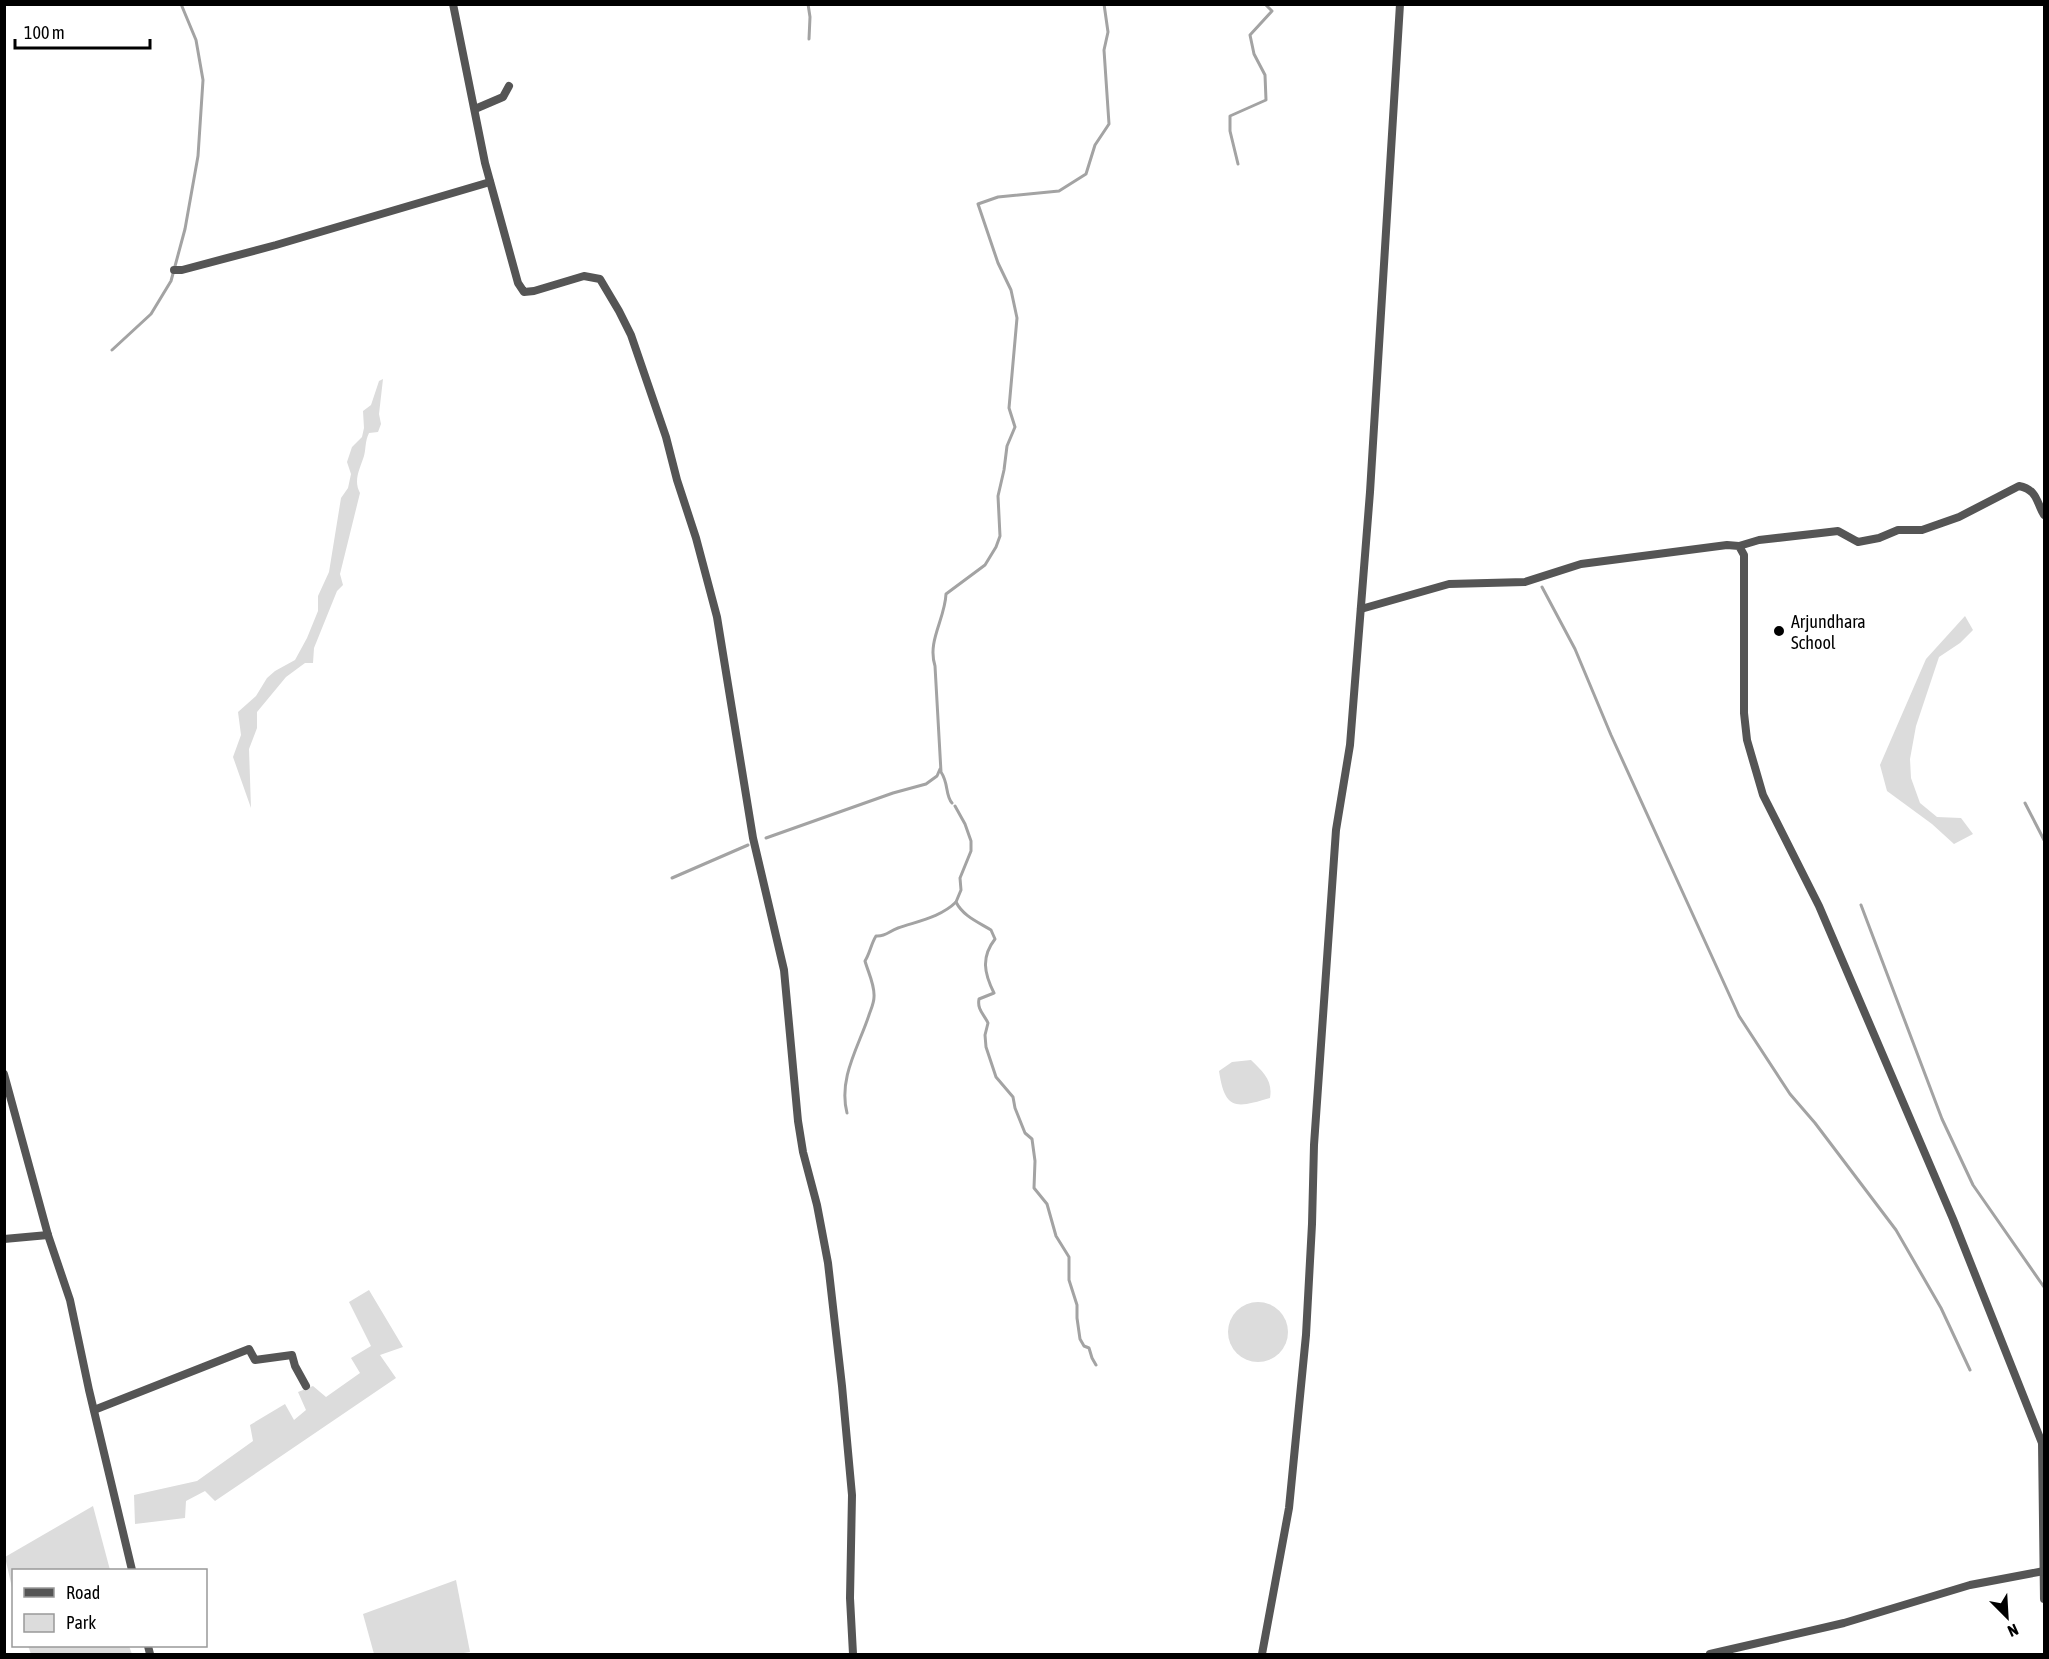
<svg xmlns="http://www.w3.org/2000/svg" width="2049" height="1659" viewBox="0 0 2049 1659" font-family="'Asap Condensed',sans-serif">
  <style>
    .green { fill: #dcdcdc }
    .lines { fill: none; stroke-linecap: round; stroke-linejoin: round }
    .stream { stroke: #a3a3a3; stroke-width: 3 }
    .minor { stroke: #555; stroke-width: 8 }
    .poi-dot { fill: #000; stroke: #fff; stroke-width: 2 }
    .labels { text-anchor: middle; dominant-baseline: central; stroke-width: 4.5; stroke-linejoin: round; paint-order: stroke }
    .poi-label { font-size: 18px; fill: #000; stroke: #fff; text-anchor: start }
  </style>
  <rect width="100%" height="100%" fill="#fff"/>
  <g class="green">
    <path d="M383,379L379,414L381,424L378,432L369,433C365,441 366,448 364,456C360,469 353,480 360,493L340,574L343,585L337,591L314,648L313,663H305L286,677L257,712V728L249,749L251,808L233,757L241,735L238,712L256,696L267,678L275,671L295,660L307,638L318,611V596L329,572L341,498L348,488L351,474L347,462L352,447L362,437L364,428L363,411L371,405L379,381Z"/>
    <polygon points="1965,616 1973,630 1960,643 1939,657 1916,726 1910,759 1911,778 1920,803 1937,817 1961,818 1973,834 1954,844 1932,824 1887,791 1880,765 1926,659"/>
    <path d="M1251,1060C1263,1072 1273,1080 1270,1098C1236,1108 1225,1111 1219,1071L1232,1062Z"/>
    <polygon points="369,1290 403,1347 380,1355 396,1378 215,1501 205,1491 186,1501 185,1518 135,1524 134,1495 197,1481 253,1441 250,1425 285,1404 294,1420 306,1410 298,1392 313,1386 326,1397 360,1373 351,1358 371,1346 349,1302"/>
    <circle cx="1258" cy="1332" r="30"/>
    <polygon points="93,1506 110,1570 14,1570 13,1592 5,1557"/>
    <polygon points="456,1580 470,1652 457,1654 374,1654 363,1614"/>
    <polygon points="28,1646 129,1646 132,1654 31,1654"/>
  </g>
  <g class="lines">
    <g class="stream">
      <polyline points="808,4 810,17 809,39"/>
      <polyline points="1238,164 1230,131 1230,116 1266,100 1265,75 1254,54 1250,35 1272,11 1265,4"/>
      <polyline points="112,350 151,314 171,281 185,229 198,156 203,80 196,40 181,4"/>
      <polyline points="1542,587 1575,649 1611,735 1739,1016 1790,1094 1815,1123 1896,1230 1941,1308 1970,1370"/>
      <path d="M952,803C945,795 949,784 941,772L935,666C927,641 945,619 946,594L985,565L996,547L1000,536L998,496L1004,470L1007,446L1015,427L1009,408L1017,318L1011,290L998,263L978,204L998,197L1059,191L1086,174L1095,145L1109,124L1104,50L1108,32L1104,4"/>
      <polyline points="2025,803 2044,840"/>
      <path d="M955,806L965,824L971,841V851L960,878L961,890L956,902C963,916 978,922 991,930L995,939C981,957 984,973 994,993L979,999C977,1010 984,1014 988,1023L985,1035L986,1047L996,1077L1013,1097L1015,1108L1025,1133L1032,1139L1035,1161L1034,1188L1047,1204L1056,1236L1069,1257V1280L1077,1305V1318L1080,1339L1084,1346L1089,1348L1092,1358L1096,1365"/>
      <polyline points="766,838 893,793 926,784 937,776 940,769"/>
      <polyline points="672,878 748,845"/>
      <polyline points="1861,905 1942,1119 1973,1185 2044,1287"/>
      <path d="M847,1113C838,1078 859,1046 869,1015C871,1009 874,1003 874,997C875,985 868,972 865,961C870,953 871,944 876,936C886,937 889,931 898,928C918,921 941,917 956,902"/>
    </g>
    <g class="minor">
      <polyline points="453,4 485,163 518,283 524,292 534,291 584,276 600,279 619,311 631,335 666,437 677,480 696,538 717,617 753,838 784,970 798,1121 803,1152 817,1205 828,1263 842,1386 852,1495 850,1598 853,1654"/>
      <polyline points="475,109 503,97 509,86"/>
      <polyline points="174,270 182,270 276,245 490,182"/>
      <path d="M1739,546L1759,540L1821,533L1838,531L1858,542L1879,538L1898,530H1922L1959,517L2019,486C2038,490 2036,502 2044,515"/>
      <polyline points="1361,609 1449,584 1525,582 1581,564 1727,545 1739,546 1744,555 1744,713 1747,740 1763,795 1819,906 1953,1219 2042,1443 2044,1599"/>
      <polyline points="4,1074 48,1235 70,1300 89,1390 132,1570"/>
      <polyline points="4,1239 48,1235"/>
      <polyline points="94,1410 249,1349 255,1360 292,1355 295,1366 306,1386"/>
      <polyline points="148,1646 150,1654"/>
      <polyline points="1262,1654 1289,1508 1306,1335 1312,1224 1314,1145 1336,830 1350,745 1370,492 1400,4"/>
      <polyline points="1710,1654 1844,1623 1970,1585 2044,1571"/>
    </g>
  </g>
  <circle class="poi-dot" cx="1779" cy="631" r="6"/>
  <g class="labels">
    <g class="poi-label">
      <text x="1791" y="621">Arjundhara<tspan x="1791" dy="21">School</tspan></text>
    </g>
  </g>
  <rect width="2049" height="1659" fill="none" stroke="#000000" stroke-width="12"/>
  <rect x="12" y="1569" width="195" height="78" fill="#ffffff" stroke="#999999" stroke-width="1.5"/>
  <rect x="24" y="1588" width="30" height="9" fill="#555555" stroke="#999999" stroke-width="1.5"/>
  <text x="66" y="1599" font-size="18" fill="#000000">Road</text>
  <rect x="24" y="1614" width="30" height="18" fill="#dcdcdc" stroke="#999999" stroke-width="1.5"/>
  <text x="66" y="1629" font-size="18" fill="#000000">Park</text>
  <g transform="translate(2007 1617) rotate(156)" stroke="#ffffff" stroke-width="4.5" paint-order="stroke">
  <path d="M0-4.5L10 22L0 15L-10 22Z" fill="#000000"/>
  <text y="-9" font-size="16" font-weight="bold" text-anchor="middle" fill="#000000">N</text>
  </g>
  <path d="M15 39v9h135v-9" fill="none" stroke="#000000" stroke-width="3"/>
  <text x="24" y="39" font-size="18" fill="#000000" stroke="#ffffff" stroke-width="4.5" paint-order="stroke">100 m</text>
</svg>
